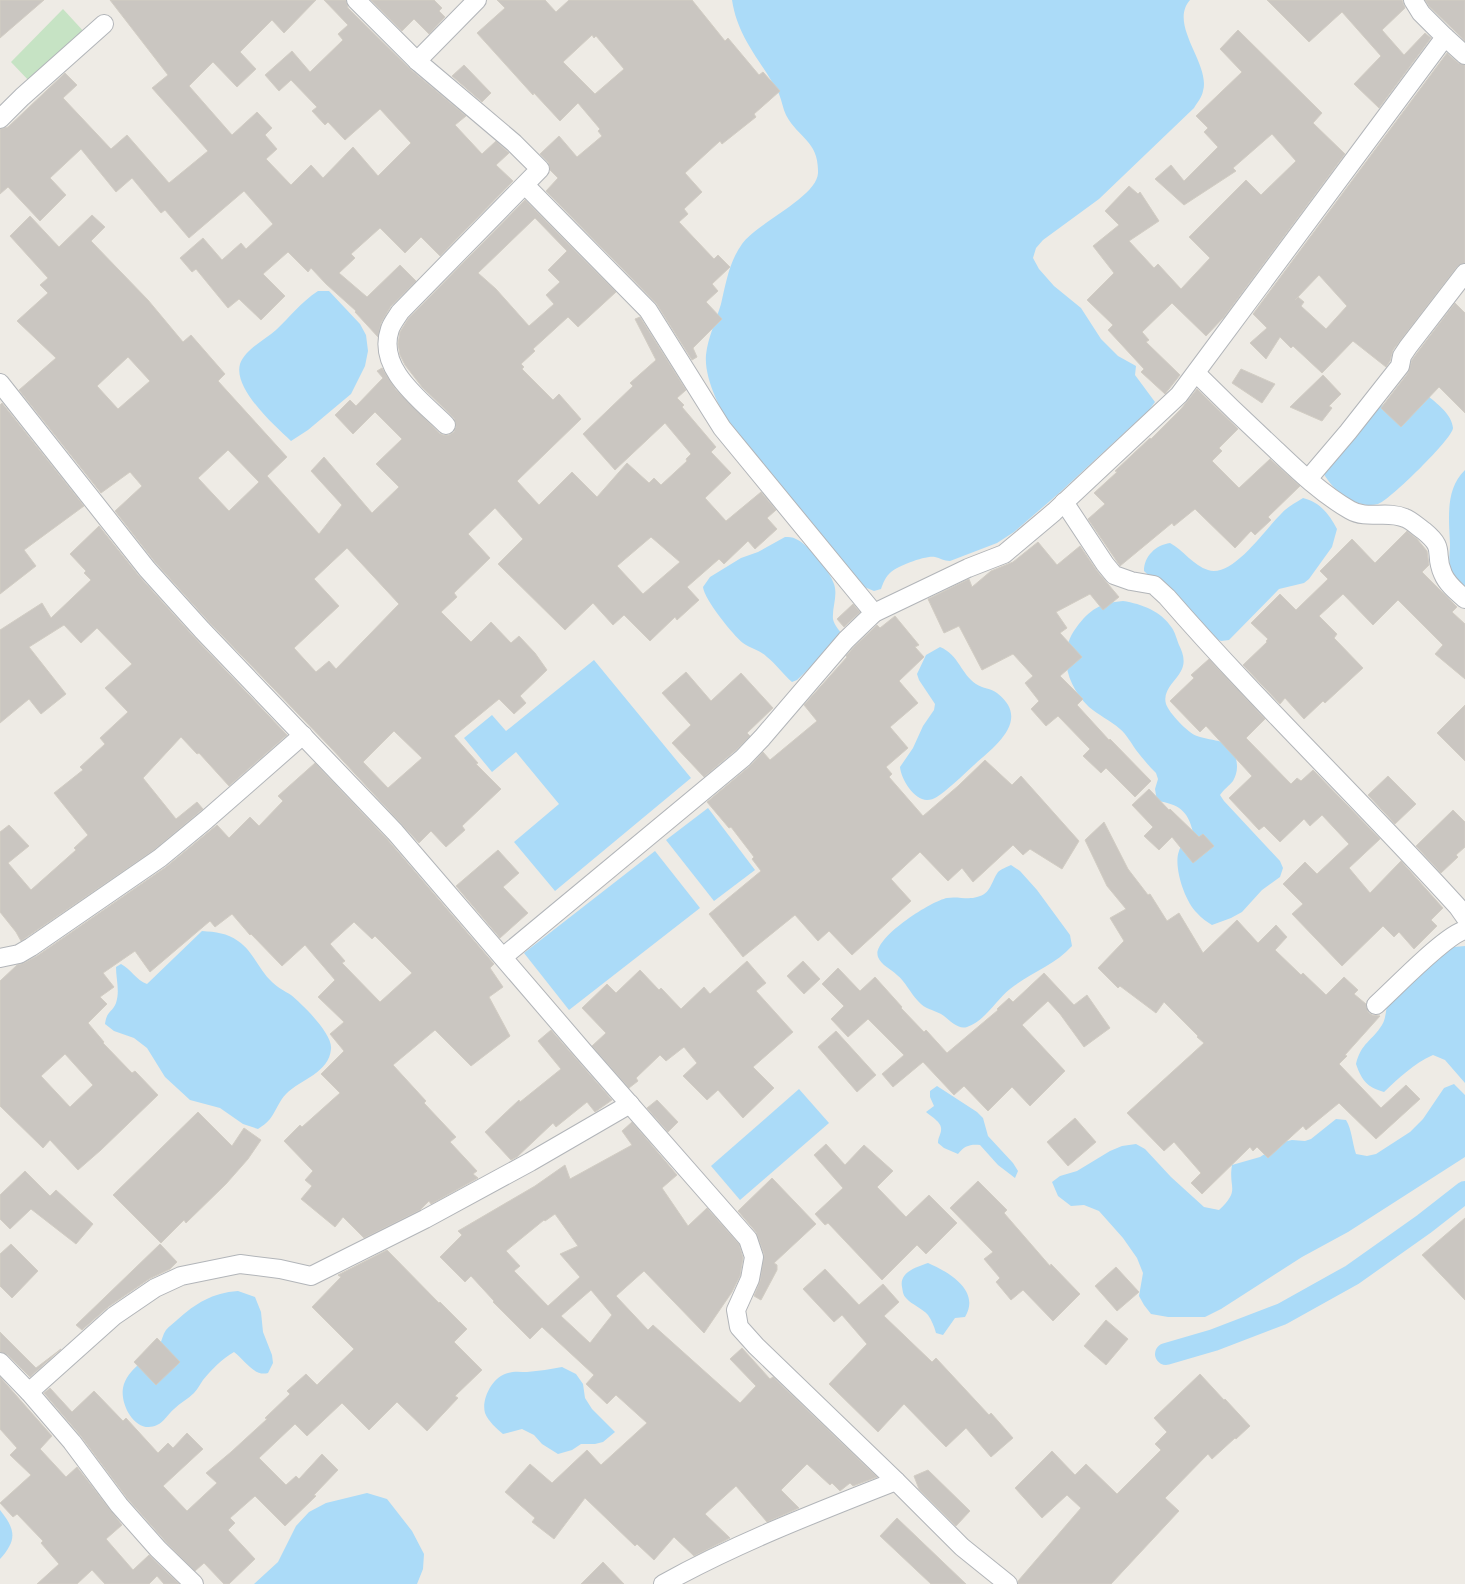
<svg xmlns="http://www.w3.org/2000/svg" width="1465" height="1584" viewBox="0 0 1465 1584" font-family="'PT Sans',sans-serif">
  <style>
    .green { fill: #c6e3c4 }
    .water { fill: #abdbf8 }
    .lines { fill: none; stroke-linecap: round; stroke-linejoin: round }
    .canal { stroke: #abdbf8; stroke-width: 22 }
    .building { fill: #cac6c1; stroke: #d2cdc4; fill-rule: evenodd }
    .minor-casing { stroke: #b2b5b9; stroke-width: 20 }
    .minor { stroke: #fff; stroke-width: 18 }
  </style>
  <rect width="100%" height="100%" fill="#eeebe5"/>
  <polygon class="green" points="63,9 86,34 31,83 11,62"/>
  <g class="water">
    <path d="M732,0H1190C1168,25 1211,64 1203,91C1202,97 1197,103 1194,108L1099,199L1043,240L1036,248L1033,258L1039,269L1054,286L1081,308L1101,339L1118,356L1136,366L1135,375L1155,402L1149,410L1058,494L1014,532L997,543L950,561C944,561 940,558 935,557C926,555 898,566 891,572C886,576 883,583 881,589L874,591L862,586L735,432C721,412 704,379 706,355C708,337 716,321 721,304C726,283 729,262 742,244C757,223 817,197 818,173C819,141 799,139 786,115C783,109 782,101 779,94C761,60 738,39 732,0Z"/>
    <path d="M318,291H329L360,324L366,335L368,351L365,366L351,394L308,430L291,441C275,426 233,389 240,364C245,349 265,340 276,330C290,317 301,302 318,291Z"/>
    <path d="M1427,395C1436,403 1452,414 1453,428C1453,438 1389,501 1378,504C1358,510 1332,490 1324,474L1370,415L1384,404Z"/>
    <path d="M1465,470V590C1460,584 1454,579 1451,571C1448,564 1450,552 1450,544C1449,519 1445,489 1465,470Z"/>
    <path d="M1303,498C1320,502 1329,514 1337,529L1332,547L1309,579L1304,583L1279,589L1229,640L1221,641L1213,637L1144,571C1144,556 1156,545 1170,543C1183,550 1194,566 1208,570C1233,578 1265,529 1281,514C1287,507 1295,503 1303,498Z"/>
    <path d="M785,537C789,537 792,537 796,539C808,544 830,571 834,584C838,596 832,607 833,619C834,625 840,631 843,636L797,680L792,682C783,674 776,664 767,657C760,650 751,649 743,643C733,635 704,599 703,587L710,577L741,558L758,552Z"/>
    <path d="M1123,601C1142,604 1161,611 1172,628C1175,632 1177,640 1179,645C1183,653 1186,662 1181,671C1176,681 1162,690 1166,704C1169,713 1188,733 1197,736C1213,742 1233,738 1236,759C1238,767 1237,774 1233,781C1229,786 1224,789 1220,795L1224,801L1280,861L1283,868L1280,877L1262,890L1242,912L1231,918L1212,925C1207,922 1201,918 1197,913C1185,902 1173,866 1179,851C1180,846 1189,837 1193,832C1188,811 1179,804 1157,801L1155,789L1158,779L1156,773C1149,766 1142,758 1136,750C1131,743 1127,735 1120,729C1110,720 1098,715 1089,707C1067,686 1057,653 1076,628C1090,609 1100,603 1123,601Z"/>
    <path d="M940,647C959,655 961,674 976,684C983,689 991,688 997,693C1032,720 994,747 974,765C964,774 955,783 945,791C940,795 934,800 927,800C914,800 901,779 900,767L913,748L923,726L934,710L935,704L919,680L917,674L926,655Z"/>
    <polygon points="594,660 691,778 555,891 514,842 559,804 516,752 492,772 464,738 492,715 506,731"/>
    <polygon points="708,808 755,870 714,901 666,840"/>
    <polygon points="655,851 700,908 569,1010 524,953"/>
    <path d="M1011,865L1020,871L1037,890L1070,935L1072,946C1055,965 1030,973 1010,989C996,1000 985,1021 967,1027C957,1030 949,1019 941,1014C932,1009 926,1010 918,1001C910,993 906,982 897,975C891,969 881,965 878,957C871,939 931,901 947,898C957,896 968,900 977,897C991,894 991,882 998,872C1001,869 1007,867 1011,865Z"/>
    <path d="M202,931C216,932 227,933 238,941C253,951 259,970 272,982C278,988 285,991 291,995C302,1004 333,1034 331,1049C329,1073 301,1079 286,1094C279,1101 276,1111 270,1119C267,1123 262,1126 258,1129L243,1124L220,1108L190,1100L165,1077L147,1048L134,1038L114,1031L105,1024C107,1010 112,1013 116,1003C120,991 116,979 116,967L121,964C131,969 136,980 147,984Z"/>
    <path d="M1465,946V1083L1445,1060L1433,1055C1413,1064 1399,1078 1384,1092C1367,1087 1362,1081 1356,1064C1361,1043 1372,1041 1382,1025C1386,1019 1386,1008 1388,1001L1441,955L1454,947Z"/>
    <path d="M1454,1084L1465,1095V1157L1348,1232L1302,1257L1221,1309L1205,1317H1168L1151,1314L1144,1305L1139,1296L1143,1273L1137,1258L1123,1238L1099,1211L1084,1205L1071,1206L1058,1196L1052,1182L1060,1176L1077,1171L1110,1151L1122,1146L1136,1144L1145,1149L1171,1177L1204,1207L1219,1210C1241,1189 1228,1189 1232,1165L1260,1157L1283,1142L1292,1140L1305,1141L1311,1139L1336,1119L1346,1120C1352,1130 1352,1142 1356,1154L1367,1156L1376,1154L1410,1132L1423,1119L1444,1088Z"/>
    <path d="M937,1086L977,1112L983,1118L988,1136L1013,1163L1018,1171L1015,1178L998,1165L980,1145C970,1144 964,1146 958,1154L944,1148L938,1143C938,1138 940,1136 941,1131C943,1123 932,1117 926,1112L934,1106L930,1097V1091Z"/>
    <polygon points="799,1089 829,1123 740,1200 711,1166"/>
    <path d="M928,1263C949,1272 981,1291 965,1317L955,1318L943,1335L936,1333C934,1326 932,1321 928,1315C922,1308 912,1305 906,1298C903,1295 903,1292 902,1287C899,1272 917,1267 928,1263Z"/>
    <path d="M238,1291L255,1297L261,1312L263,1332L272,1355L273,1363L268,1373C254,1377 245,1360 234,1352C222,1359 212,1369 203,1380C200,1384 198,1389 194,1393C188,1399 180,1403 174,1409C168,1414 164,1422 157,1425C136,1435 120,1405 123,1388C127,1368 149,1359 160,1344C162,1340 163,1334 166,1330C169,1326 174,1323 177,1320C196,1303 212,1293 238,1291Z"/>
    <path d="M562,1367L576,1374L583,1384L585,1398L592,1409L615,1432L603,1442L595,1444H581L572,1450L558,1454L542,1444L534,1435L522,1429L503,1434C497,1429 488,1421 485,1413C481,1399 493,1376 508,1373C514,1371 521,1372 527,1372C539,1371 551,1369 562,1367Z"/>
    <polygon points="367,1493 387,1499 412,1531 424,1554 423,1569 417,1584 254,1584 278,1562 296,1526 309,1512 326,1503"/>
    <path d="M0,1510C16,1530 17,1540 0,1559Z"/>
  </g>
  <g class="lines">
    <polyline class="canal" points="1166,1354 1214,1340 1282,1314 1352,1275 1424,1224 1465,1192"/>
  </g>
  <g class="building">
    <polygon points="0,0 44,0 0,38"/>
    <polygon points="110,0 316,0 284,33 272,20 240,52 256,69 237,87 213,62 189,86 232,135 257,112 272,128 265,135 277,149 266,159 291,185 311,165 323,178 353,147 378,176 411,143 380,109 345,140 328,122 325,125 312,111 317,107 291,80 279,91 265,75 292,51 310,72 343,40 338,34 348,25 324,0 346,0 348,8 410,69 466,116 455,125 482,154 496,141 509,153 496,165 513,181 440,256 421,237 405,253 380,228 351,254 355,258 339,273 367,297 400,265 416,281 391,306 381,323 378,337 355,312 356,311 326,284 311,268 308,272 288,252 263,274 285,296 261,320 239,299 228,308 196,269 192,272 180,258 203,238 222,260 241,243 246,249 273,224 244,191 189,238 165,210 161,213 132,178 116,192 81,149 50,178 66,195 40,221 8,187 0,194 0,129 8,127 65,73 77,85 63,98 111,149 127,135 169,183 208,151 152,88 168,75"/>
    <polygon points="371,0 434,0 442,8 439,11 445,17 429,34 414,19 402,31"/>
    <path d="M497,0H545L556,12L569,0H692L725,41L728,38L759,75L763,72L780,91L754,114L756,117L722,144L720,141L685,173L702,192L684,209L688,214L679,222L714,259L718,255L730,267L712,284L718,291L706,302L722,319L693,348L697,357L692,360L656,303L546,191L558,178L550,170L548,162L540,154L559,136L577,157L602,136L598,131L600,129L578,103L560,121L534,93L533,95L477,33L505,8ZM592,35L594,38L596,36L624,69L595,94L563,62Z"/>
    <polygon points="1267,0 1402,0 1405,8 1382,30 1404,55 1425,33 1431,38 1379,108 1354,84 1381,56 1342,12 1309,42"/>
    <polygon points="1425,0 1465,0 1465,41 1429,6"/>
    <polygon points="1238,30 1322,113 1313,123 1345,154 1224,317 1206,336 1172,303 1142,332 1149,340 1146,342 1180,375 1165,394 1141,372 1144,369 1108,330 1113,325 1087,300 1114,273 1093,246 1119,225 1105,211 1129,186 1138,194 1140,192 1159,221 1129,241 1154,268 1158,264 1181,289 1210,258 1189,237 1246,180 1261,195 1296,161 1272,134 1233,168 1236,171 1184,205 1155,179 1171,165 1184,181 1218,147 1204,132 1208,128 1196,116 1242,72 1220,49"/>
    <path d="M1447,53L1458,63L1465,65V263L1457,267L1400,341L1393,350L1390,361L1386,367L1353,341L1322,373L1293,346L1291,348L1280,337L1266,359L1250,343L1267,328L1253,314ZM1319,275L1347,306L1326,329L1301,306L1304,302L1298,297L1295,300Z"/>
    <polygon points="464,65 491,93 482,102 452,76"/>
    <path d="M525,200L616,292L578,327L568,317L533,349L535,351L521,364L524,367L522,369L553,400L559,394L581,419L517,481L539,505L572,472L597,497L627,463L649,483L654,478L661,485L687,461L686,459L691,454L665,423L615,470L583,434L633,386L630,383L656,360L635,319L640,317L686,390L677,398L684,405L682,407L716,447L711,452L731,473L705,498L726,521L761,492L776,510L767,518L777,529L755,549L748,541L724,564L719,559L687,587L699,600L677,620L675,617L650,641L624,615L613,625L593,603L565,630L498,564L523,539L495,508L468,534L490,558L454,593L457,597L441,612L471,642L491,622L511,643L519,636L535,653L547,670L520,696L526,703L514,714L499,699L454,736L478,763L476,764L501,789L462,826L465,830L446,847L431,831L419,843L331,748L210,623L155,562L115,511L142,486L130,472L101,493L19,390L56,358L17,321L48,293L40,285L48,278L10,236L30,216L59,247L92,215L105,227L91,241L148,300L183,342L191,335L225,374L218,381L287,457L267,476L319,534L342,505L311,471L324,457L372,513L399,487L376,464L402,439L375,412L353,434L335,415L350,400L356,406L383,378L377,371L382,368L396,390L439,433L443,435H449L454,432L456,427L454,418L422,387L405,365L400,355L398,344L400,332L408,319ZM535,218L567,251L548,270L560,282L546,295L554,304L529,326L496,289L478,273ZM128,357L150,381L118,409L97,386ZM228,450L259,482L229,511L198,478ZM651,537L680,562L643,594L617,566ZM347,548L399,604L336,669L329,661L316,672L294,648L339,606L314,579ZM394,731L422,758L388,788L363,762Z"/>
    <polygon points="1455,303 1465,313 1465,413 1439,387 1401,427 1381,408 1408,373 1412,360 1417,353"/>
    <polygon points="1241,369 1275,384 1262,403 1232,383"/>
    <polygon points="1323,375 1341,394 1329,406 1332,408 1322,421 1290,407"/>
    <polygon points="1197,389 1238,429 1219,448 1222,451 1212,461 1239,488 1270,459 1300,486 1268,517 1271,520 1255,535 1251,531 1235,548 1195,509 1174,526 1172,523 1120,566 1088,519 1105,504 1094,493 1117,472 1115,471 1150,438 1151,439 1181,409"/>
    <polygon points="2,403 84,506 24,550 36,566 0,594 0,405"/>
    <polygon points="99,526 139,576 194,637 287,735 229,786 199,753 197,754 181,737 143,778 176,819 197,802 203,809 154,850 21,941 16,932 0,912 0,832 9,825 29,846 8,863 31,890 76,850 74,848 88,835 54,793 83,770 80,767 105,744 100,738 128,712 105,688 132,664 97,628 81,643 64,625 29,647 66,694 41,714 29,699 0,723 0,630 42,603 51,618 91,580 84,573 86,571 70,554"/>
    <polygon points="1407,531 1417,539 1427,551 1429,565 1422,572 1457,607 1452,612 1465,624 1465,679 1435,654 1443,645 1398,600 1373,625 1343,594 1319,616 1337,634 1334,638 1363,668 1325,703 1323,701 1304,719 1285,698 1280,704 1243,665 1267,642 1266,641 1268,639 1251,623 1280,594 1296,610 1328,579 1320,571 1352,539 1375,563"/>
    <polygon points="1038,542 1057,565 1080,546 1097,571 1119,597 1103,610 1090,594 1056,612 1067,628 1060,633 1082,657 1060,676 1083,699 1077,705 1109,740 1110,739 1151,781 1135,797 1106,768 1101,773 1083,756 1090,749 1058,716 1046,726 1031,709 1039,701 1025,683 1033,676 1013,654 982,670 959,626 944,633 928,599 969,579 972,587 991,571 1013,562"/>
    <polygon points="853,604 860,612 844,627 837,619"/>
    <polygon points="895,616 919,645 915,647 924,657 899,681 918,703 890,727 908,748 886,767 892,774 889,777 923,816 958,786 985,760 1012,785 1021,776 1079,841 1062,869 1030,849 1023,855 1013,845 973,882 962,868 948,881 920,852 891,879 911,901 852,955 829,931 818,941 795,915 743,957 709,914 761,871 752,859 754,857 731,827 729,828 707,802 750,766 763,752 770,760 817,721 804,705 847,657 846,656 854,647 877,625 880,628"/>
    <polygon points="1209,659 1265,719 1246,738 1291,784 1297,778 1301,781 1313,770 1380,839 1349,868 1370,893 1401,861 1443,908 1431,920 1437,926 1414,949 1399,932 1394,937 1383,926 1342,966 1292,914 1303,904 1283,884 1305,862 1317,874 1349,844 1322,815 1310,826 1304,819 1280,842 1264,826 1259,830 1229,798 1252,776 1206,726 1200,732 1170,701 1194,678 1191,675"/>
    <polygon points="686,672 711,701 741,673 773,708 747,733 750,736 736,750 704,777 672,743 691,725 662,693"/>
    <polygon points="1465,705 1465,761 1437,733"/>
    <path d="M315,763L387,839L494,964L490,968L503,987L489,997L510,1036L471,1066L435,1030L393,1065L426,1101L424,1103L456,1137L450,1142L477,1171L473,1174L478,1178L431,1204L429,1201L420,1210L364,1238L343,1217L335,1227L301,1199L312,1186L305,1180L313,1171L284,1141L300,1125L302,1127L340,1093L321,1074L344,1051L330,1034L344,1022L318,997L335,980L305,945L282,966L251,934L250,935L232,914L215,927L210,921L150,972L135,951L103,973L114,987L100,997L107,1004L88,1023L104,1042L103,1043L132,1073L135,1071L158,1095L101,1150L78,1170L50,1140L43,1148L0,1106V981L17,965L24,963L37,956L166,867L217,825L229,838L250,817L259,826L283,801L278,796ZM354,922L372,939L375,936L412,973L380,1002L342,963L345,961L330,944ZM65,1054L93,1085L70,1107L41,1076Z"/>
    <polygon points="1388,776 1416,804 1395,824 1368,795"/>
    <polygon points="1149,789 1169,810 1170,809 1199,837 1203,834 1214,846 1193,863 1172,837 1159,850 1144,836 1153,827 1132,805"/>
    <polygon points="1453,810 1465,822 1465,847 1456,855 1458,857 1441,873 1416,846"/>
    <polygon points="1104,822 1128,869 1148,895 1150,894 1167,921 1179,913 1203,953 1237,920 1258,943 1276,925 1287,937 1275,950 1301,975 1303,973 1326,995 1344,977 1358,990 1354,994 1366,1004 1368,1012 1372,1015 1380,1016 1345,1055 1347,1056 1339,1064 1381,1108 1406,1085 1420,1099 1376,1139 1339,1103 1306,1130 1303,1126 1268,1158 1257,1147 1253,1151 1250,1147 1202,1194 1191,1183 1201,1173 1174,1142 1164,1151 1127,1113 1204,1043 1197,1037 1198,1036 1164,1002 1156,1013 1120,986 1118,988 1098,968 1124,941 1110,918 1126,909 1107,886 1085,840"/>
    <polygon points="498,850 519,873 503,887 528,913 500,938 456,886"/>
    <polygon points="747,961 766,983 756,991 793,1032 753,1067 774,1088 743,1118 718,1090 707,1100 683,1076 697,1063 684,1047 666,1061 660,1055 636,1078 638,1081 629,1088 592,1046 606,1033 582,1008 607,984 616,993 640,970 659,990 661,988 681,1009 704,987 710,994"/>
    <polygon points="803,961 820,979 804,994 787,976"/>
    <polygon points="838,968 860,991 875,977 902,1007 901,1008 924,1032 926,1030 947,1053 998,1010 997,1009 1009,998 1013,1002 1044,973 1074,1005 1087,995 1110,1028 1084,1047 1060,1014 1048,1001 1022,1025 1065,1071 1030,1106 1012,1087 988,1111 964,1086 954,1095 923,1062 893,1087 882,1074 904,1055 868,1019 848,1037 831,1019 844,1006 822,984"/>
    <polygon points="551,1030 612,1100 595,1112 587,1102 556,1127 553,1123 517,1157 511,1160 485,1132 519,1100 520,1102 561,1069 538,1041"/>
    <polygon points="836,1031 876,1075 857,1092 818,1047"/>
    <polygon points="657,1100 678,1122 668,1132 647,1108"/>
    <polygon points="198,1112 232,1146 244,1128 261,1140 248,1159 226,1184 186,1223 184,1220 161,1243 113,1195"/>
    <polygon points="1075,1118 1096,1142 1068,1166 1047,1142"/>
    <path d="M632,1122L677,1175L662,1188L688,1226L707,1208L739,1244L743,1258L740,1276L732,1292L704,1333L644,1271L616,1296L648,1330L653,1325L740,1403L756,1386L730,1359L742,1348L770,1379L773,1377L877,1477L853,1486L850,1483L840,1491L832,1483L830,1485L807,1464L781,1490L799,1508L767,1522L736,1486L705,1514L730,1538L694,1556L674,1537L654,1560L637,1544L635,1546L585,1498L554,1539L532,1522L535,1518L505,1492L530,1464L552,1483L587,1450L601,1465L647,1423L616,1395L607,1404L586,1384L594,1375L542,1327L530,1339L493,1302L494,1301L471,1276L465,1282L440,1257L462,1235L458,1231L535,1186L565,1165L570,1179L632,1145L622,1131ZM555,1214L578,1246L560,1254L580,1277L548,1306L514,1271L520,1266L506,1251L544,1220L545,1221ZM591,1290L612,1315L590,1343L561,1316Z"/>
    <polygon points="826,1144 845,1165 864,1145 893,1171 877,1187 906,1217 929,1195 957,1223 926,1254 917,1245 882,1280 828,1223 825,1225 815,1214 843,1188 814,1155"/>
    <polygon points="25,1171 50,1196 56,1190 93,1224 76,1244 31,1209 10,1229 0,1219 0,1195"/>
    <polygon points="772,1178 816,1224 774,1263 777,1265 777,1270 761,1300 754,1296 760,1281 764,1254 756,1232 738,1211"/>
    <polygon points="978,1181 1007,1210 1004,1213 1050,1266 1051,1264 1080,1294 1053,1321 1023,1290 1011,1300 996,1282 1000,1278 984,1259 993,1252 950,1208"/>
    <polygon points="1465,1218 1465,1300 1422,1255"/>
    <polygon points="11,1244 38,1271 12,1298 0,1286 0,1254"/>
    <polygon points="160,1244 177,1262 170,1269 149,1279 108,1307 82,1330 76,1325"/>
    <polygon points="387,1250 439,1303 440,1302 467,1329 454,1342 482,1370 455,1396 458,1398 427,1431 397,1402 369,1430 342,1403 307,1436 295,1424 259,1458 286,1485 296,1476 299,1479 322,1454 338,1470 314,1495 316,1496 285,1526 255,1496 230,1518 235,1523 228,1530 255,1559 229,1584 224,1584 204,1563 195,1571 166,1542 127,1498 80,1435 44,1393 50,1388 72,1412 94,1391 123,1421 126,1418 158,1453 168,1443 173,1448 187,1433 203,1449 163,1486 187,1511 217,1483 206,1473 231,1452 267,1419 265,1418 290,1394 287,1391 306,1374 317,1385 354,1349 312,1307 341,1277 338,1275"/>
    <polygon points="1116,1267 1139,1292 1117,1311 1095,1286"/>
    <polygon points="825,1269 859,1305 883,1284 899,1302 884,1316 932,1362 936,1358 989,1415 991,1413 1013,1438 991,1457 966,1428 946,1447 904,1404 878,1432 829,1384 867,1344 842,1315 834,1322 803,1289"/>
    <polygon points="1106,1320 1128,1339 1106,1365 1084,1346"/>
    <polygon points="0,1332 36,1368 61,1349 30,1377 8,1355 0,1352"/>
    <polygon points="157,1338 180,1362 156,1385 134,1362"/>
    <polygon points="1200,1374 1224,1400 1225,1399 1250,1426 1236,1439 1235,1438 1212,1459 1208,1454 1165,1498 1179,1511 1111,1584 1018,1584 1018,1581 1081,1508 1067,1495 1042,1518 1015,1488 1052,1451 1075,1475 1086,1464 1117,1494 1161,1450 1155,1444 1167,1432 1154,1418"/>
    <polygon points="0,1377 52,1436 40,1449 66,1477 77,1467 122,1525 106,1539 133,1570 149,1555 179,1584 164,1584 157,1576 149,1584 105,1584 92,1570 77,1584 37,1584 59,1564 41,1543 43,1541 17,1514 13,1517 0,1503 31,1475 10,1455 17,1448 0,1429"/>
    <polygon points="928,1470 970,1511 956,1526 919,1489 914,1476"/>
    <polygon points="897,1518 966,1584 931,1584 880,1536"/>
    <polygon points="603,1562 624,1584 581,1584"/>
  </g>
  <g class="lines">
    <g class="minor-casing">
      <g id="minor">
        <path d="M356,0L417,61L514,143L540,169L400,312C397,317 392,323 390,329C376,369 422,401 446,425"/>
        <polyline points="1445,37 1465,55"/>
        <polyline points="417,61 477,0"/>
        <polyline points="0,119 22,97 104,24"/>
        <polyline points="525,185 648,310 722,428 874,613"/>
        <path d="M1196,373C1222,399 1249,425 1276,450C1298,471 1322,494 1350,510C1367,520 1387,510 1405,518C1411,520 1418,527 1424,531C1447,550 1433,552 1443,574C1447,584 1457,592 1465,599"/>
        <polyline points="0,383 147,569 202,630 395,832 584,1052 748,1239 754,1257 750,1279 736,1310 739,1327 756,1346 896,1481 962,1547 1008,1584"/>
        <polyline points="1308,479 1348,432 1400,366 1402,356 1408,347 1465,273"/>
        <path d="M1064,502L1105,564L1114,575L1131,581L1154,585L1167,597C1260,704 1363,802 1458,907L1465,917"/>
        <polyline points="503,957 743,758 762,738 846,640 874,613 968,568 1004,554 1054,512 1179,395 1445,37 1421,13 1413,0"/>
        <polyline points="0,958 19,954 31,947 160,858 206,820 303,735"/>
        <path d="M1376,1005C1394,989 1445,935 1465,930"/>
        <polyline points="0,1362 29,1392 72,1442 119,1505 158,1549 194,1584"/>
        <polyline points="29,1392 114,1316 155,1288 181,1276 240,1264 280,1269 311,1276 425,1219 530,1162 630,1104"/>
        <path d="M663,1584C737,1543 817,1512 896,1481"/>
      </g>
    </g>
    <use href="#minor" class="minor"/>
  </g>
</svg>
